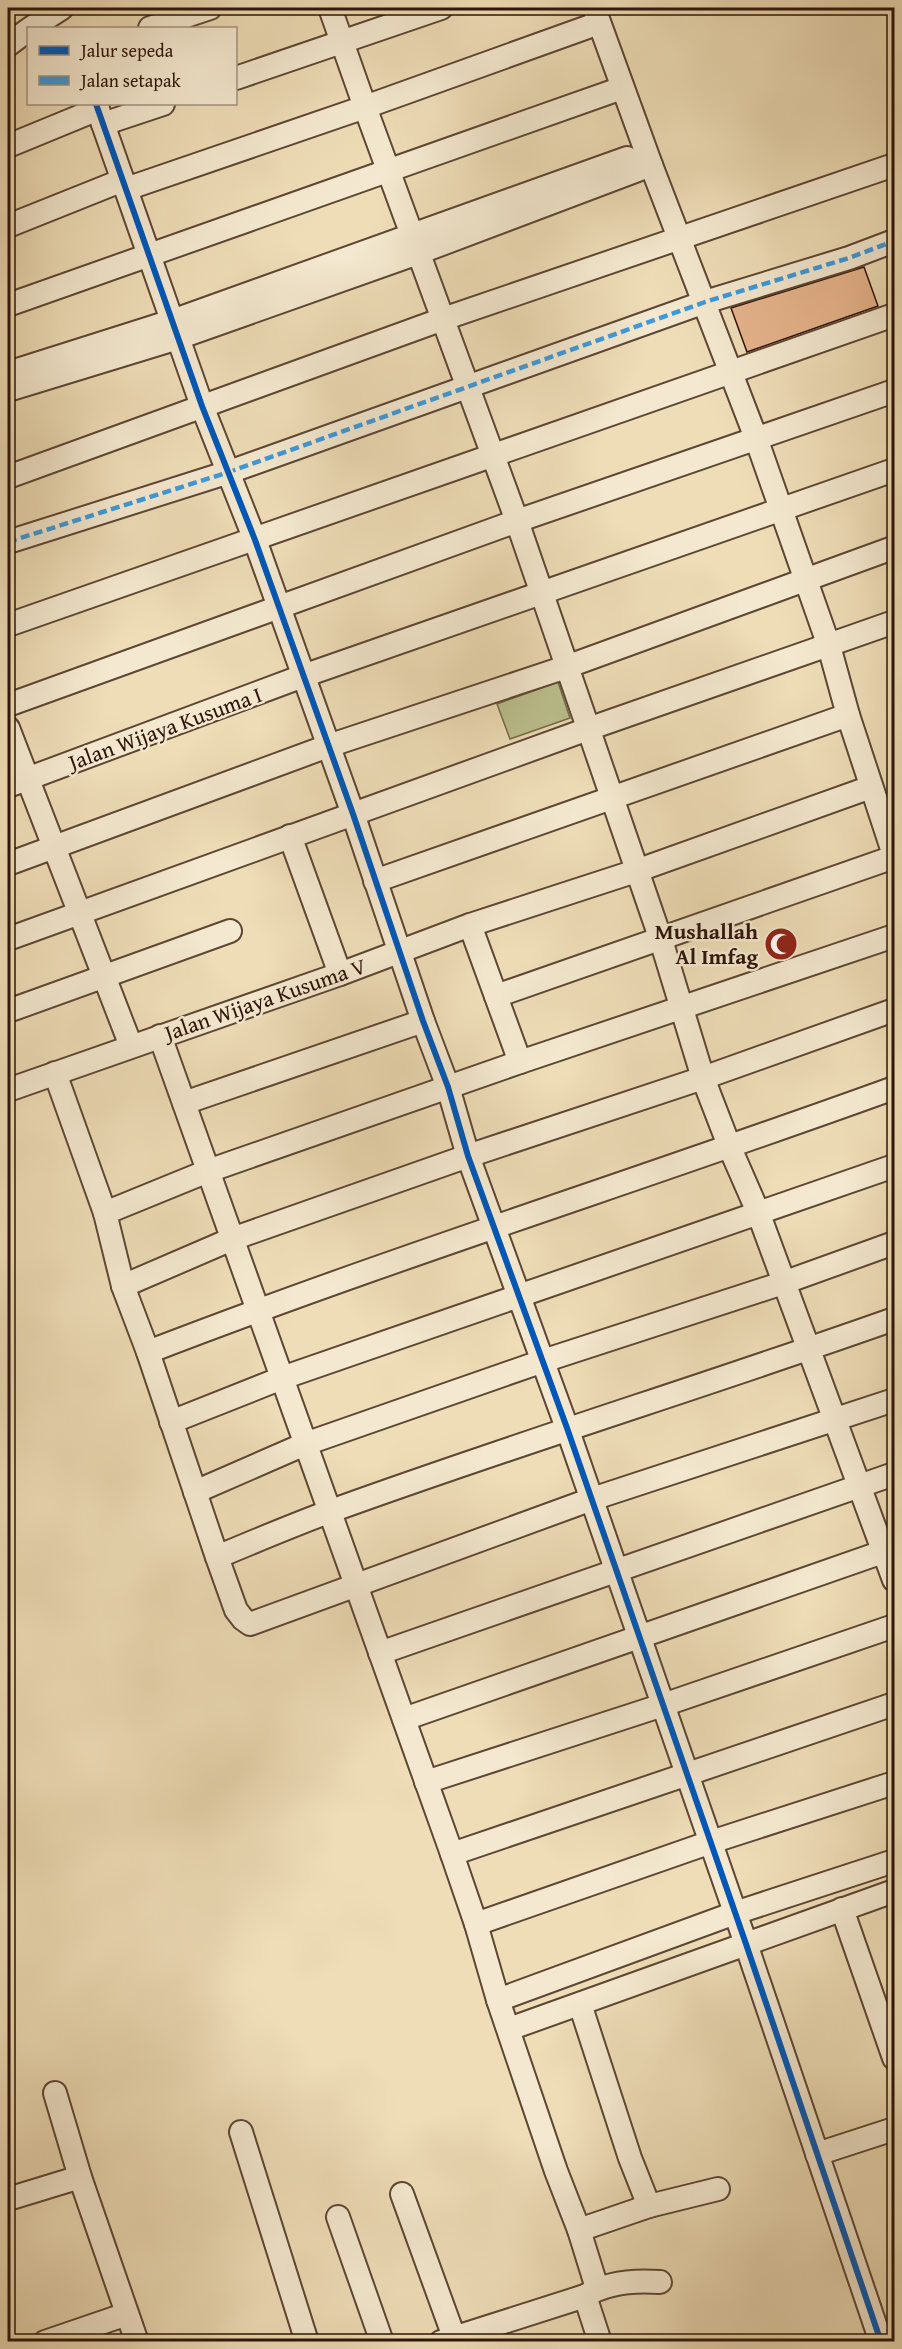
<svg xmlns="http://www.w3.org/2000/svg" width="902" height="2349" viewBox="0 0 902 2349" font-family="'Gentium Book Plus',serif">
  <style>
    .green { fill: #bbc08d; stroke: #746a4b; stroke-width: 1.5 }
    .building { fill: #e6b48c; stroke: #2d1309; stroke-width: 1.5 }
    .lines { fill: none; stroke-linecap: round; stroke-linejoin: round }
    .minor-casing { stroke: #5d4634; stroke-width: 26 }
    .minor { stroke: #f4e9d0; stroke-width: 22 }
    .quiet { stroke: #3d9add; stroke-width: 4.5; stroke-dasharray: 9 4.5; stroke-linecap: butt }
    .cycleway-casing { stroke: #f4e9d0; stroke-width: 10 }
    .cycleway { stroke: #0057b8; stroke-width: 6 }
    .labels { text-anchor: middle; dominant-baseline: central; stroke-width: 5; stroke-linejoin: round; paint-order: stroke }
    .street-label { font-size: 22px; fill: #2d1309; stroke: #f4e9d0 }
    .poi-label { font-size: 22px; font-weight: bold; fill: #2d1309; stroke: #f4e9d0; text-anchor: end }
  </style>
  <rect width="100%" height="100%" fill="#eeddb7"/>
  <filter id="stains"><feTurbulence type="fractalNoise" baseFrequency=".00333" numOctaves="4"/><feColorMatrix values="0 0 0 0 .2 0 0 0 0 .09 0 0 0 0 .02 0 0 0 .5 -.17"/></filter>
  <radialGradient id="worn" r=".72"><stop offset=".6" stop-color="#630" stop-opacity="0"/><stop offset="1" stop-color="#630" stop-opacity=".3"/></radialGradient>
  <polygon class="green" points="558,682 570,718 510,739 497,704"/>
  <polygon class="building" points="864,267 878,306 747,352 731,308"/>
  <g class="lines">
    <g class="minor-casing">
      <g id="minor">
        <polyline points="330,8 365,107 517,521 661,940 703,1078 730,1148 758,1212 894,1580"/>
        <polyline points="594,8 651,165 756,438 829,646 848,715 894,855"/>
        <polyline points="31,28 62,8"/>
        <polyline points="150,28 210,8"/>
        <polyline points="8,45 28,30"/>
        <polyline points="236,78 441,8"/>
        <polyline points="96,104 202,406 255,540 353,814 423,1021 448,1087 468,1156 567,1428 746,1944 881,2342"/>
        <polyline points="103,124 163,104"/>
        <polyline points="8,146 98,109"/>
        <polyline points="126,189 365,107 599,23"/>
        <polyline points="8,226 123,180"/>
        <polyline points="8,305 622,88"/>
        <polyline points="8,373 172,321 627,158"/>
        <polyline points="8,390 178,338 418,253 651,165"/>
        <polyline points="8,477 443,319 894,165"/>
        <polyline points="8,542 229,472 705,302 849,258 894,241"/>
        <polyline points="8,625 894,315"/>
        <polyline points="8,705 517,521 894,391"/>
        <polyline points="8,728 131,1046"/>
        <polyline points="8,786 303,676 894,470"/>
        <polyline points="290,836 340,974"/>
        <polyline points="8,864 328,746 566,667 890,549"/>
        <polyline points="375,881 848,715"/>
        <polyline points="470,925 520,1062"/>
        <polyline points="8,939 588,729 894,622"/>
        <polyline points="496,996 894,857"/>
        <polyline points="8,1011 230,931"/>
        <polyline points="160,1036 452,1854 476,1924 498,2000 556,2171 579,2230 597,2288"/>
        <polyline points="55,1073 105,1213 208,1171 520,1062 894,936"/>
        <polyline points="8,1090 340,974 470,925 636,871 871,787"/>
        <polyline points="184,1103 423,1021"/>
        <polyline points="105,1213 123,1286 148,1352 217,1557 236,1610 243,1619 250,1624 592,1499 894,1400"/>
        <polyline points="123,1286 232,1239 468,1156 703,1078 894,1010"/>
        <path d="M148,1352C394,1257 646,1178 894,1088"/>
        <polyline points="171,1422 282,1378 894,1166"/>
        <polyline points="195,1492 305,1444 543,1361 783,1283 894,1243"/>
        <path d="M217,1557C255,1541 293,1525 331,1511C518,1443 708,1385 894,1319"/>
        <polyline points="380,1653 894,1474"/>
        <polyline points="404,1719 894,1548"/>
        <polyline points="426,1782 663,1705 894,1626"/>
        <polyline points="452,1854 894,1704"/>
        <polyline points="842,1909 894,2058"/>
        <polyline points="476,1924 711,1842 894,1783"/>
        <polyline points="498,2000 735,1913 894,1861"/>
        <polyline points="580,2004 630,2158 649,2206 718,2189"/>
        <polyline points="509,2029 894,1891"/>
        <polyline points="55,2093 80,2177 137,2342"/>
        <polyline points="241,2132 307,2342"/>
        <polyline points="817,2154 894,2129"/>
        <polyline points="402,2194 454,2337"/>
        <polyline points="8,2199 80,2177"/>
        <polyline points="338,2217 382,2342"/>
        <polyline points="579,2230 649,2206"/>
        <polyline points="585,2296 600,2342"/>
        <polyline points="45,2342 127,2314"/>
        <path d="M441,2342L585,2296C607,2282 633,2280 660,2282"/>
      </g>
    </g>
    <use href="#minor" class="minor"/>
    <polyline class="quiet" points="8,542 229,472 705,302 849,258 894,241"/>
    <g class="cycleway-casing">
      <polyline id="cycleway" points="96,104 202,406 255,540 353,814 423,1021 448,1087 468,1156 567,1428 746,1944 881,2342"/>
    </g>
    <use href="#cycleway" class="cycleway"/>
  </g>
  <defs>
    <g id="mosque-disc" transform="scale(1.725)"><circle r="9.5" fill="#8f2418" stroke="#f4e9d0"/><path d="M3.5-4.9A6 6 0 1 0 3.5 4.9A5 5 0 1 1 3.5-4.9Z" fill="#fff"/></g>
  </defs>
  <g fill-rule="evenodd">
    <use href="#mosque-disc" x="781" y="944"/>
  </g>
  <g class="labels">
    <g class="street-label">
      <text transform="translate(165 728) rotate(-20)">Jalan Wijaya Kusuma I</text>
      <text transform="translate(265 999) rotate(-19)">Jalan Wijaya Kusuma V</text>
    </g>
    <g class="poi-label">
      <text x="758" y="931">Mushallah<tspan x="758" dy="25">Al Imfag</tspan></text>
    </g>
  </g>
  <rect width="902" height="2349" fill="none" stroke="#eeddb7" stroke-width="30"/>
  <rect x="9" y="9" width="884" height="2331" fill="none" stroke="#2d1309" stroke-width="3"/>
  <rect x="15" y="15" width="872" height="2319" fill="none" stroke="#2d1309" stroke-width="1.5"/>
  <rect x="27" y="27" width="210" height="78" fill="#f4e9d0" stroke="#a49380" stroke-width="1.5"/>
  <rect x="39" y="46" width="30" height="9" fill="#0057b8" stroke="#a49380" stroke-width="1.5"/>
  <text x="81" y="57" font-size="18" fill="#2d1309">Jalur sepeda</text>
  <rect x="39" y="76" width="30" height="9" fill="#3d9add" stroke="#a49380" stroke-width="1.5"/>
  <text x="81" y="87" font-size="18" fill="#2d1309">Jalan setapak</text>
  <rect width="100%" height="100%" filter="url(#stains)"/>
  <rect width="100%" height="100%" fill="url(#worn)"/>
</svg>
